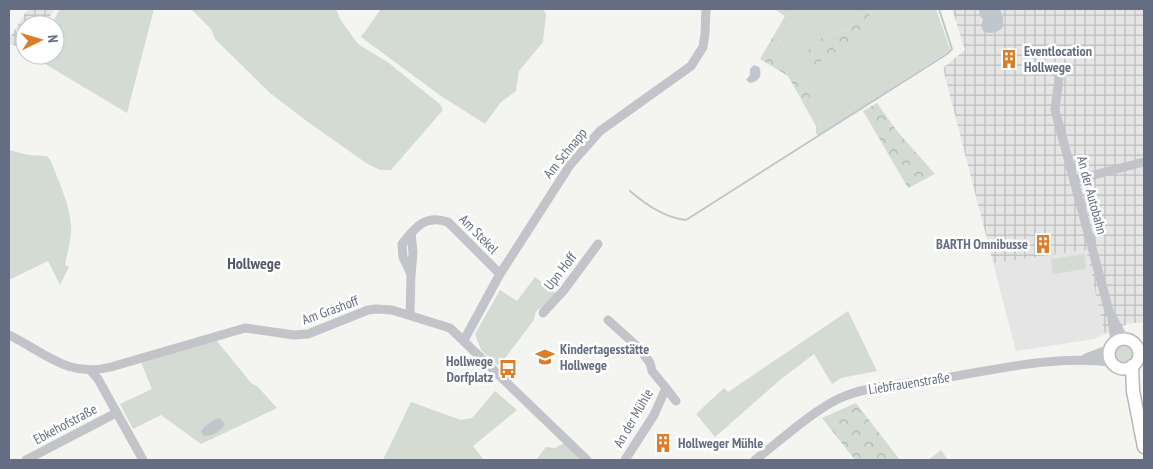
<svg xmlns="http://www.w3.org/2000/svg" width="1153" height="469" viewBox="0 0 1153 469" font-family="'PT Sans Narrow',sans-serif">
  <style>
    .built { fill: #e4e5e4 }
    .industrial { fill: url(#industrial-grid) }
    .green { fill: #d3dbd2 }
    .forest { fill: url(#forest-crowns) }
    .water { fill: #bfc6cd }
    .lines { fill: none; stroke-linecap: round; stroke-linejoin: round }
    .stream { stroke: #bfc6cd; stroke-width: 2 }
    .major-casing { stroke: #b5b7bc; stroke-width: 14 }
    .highway-casing { stroke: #b5b7bb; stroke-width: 15 }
    .minor { stroke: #c2c4c9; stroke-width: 9 }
    .major { stroke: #fff; stroke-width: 11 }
    .highway { stroke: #fff; stroke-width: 12 }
    .labels { text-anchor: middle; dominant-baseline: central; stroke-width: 5; stroke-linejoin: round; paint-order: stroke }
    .poi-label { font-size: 14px; font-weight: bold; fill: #646d81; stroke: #fff; text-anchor: start }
    .street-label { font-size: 14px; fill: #646d81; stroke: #fff }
    .quarter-label { font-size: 16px; font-weight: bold; fill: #525866; stroke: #fff }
  </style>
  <defs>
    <pattern id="industrial-grid" width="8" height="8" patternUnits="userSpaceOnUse" patternTransform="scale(1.25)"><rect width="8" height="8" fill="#e4e5e4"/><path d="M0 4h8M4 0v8" fill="none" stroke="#bcbebe"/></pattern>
    <pattern id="forest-crowns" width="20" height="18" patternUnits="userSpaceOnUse" patternTransform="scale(1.25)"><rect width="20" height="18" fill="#d3dbd2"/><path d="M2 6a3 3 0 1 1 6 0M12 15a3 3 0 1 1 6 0" fill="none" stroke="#afb6b0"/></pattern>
  </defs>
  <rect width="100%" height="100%" fill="#f4f5f1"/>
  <polygon class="built" points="1086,250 1105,334 1094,339 1016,351 993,263"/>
  <g class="industrial">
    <polygon points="28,9 55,9 44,25 25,25 25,50 9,43 9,39"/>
    <polygon points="952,9 1144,9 1144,322 1127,324 1105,334 1086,250 993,263 943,68 965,50"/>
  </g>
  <g class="green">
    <polygon points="60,9 154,9 127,113 30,55 55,55 55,25 51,25"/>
    <polygon points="191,9 336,9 340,19 358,44 389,63 417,86 440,104 443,110 391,170 380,170 366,163 308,122 270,93 215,39 211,29"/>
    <polygon points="381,9 543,9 546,14 543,42 519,71 516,91 501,102 485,124 441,96 361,37"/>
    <polygon points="774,9 860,9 849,29 823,37 854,40 873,9 936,9 950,49 946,53 818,136 816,133 816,126 822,125 801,75 770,57 781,39 774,35 785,16"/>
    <path d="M9,150L28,155L47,156L51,161C58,181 70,204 71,226C72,239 67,252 65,265L69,267L60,285L48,261L9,280Z"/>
    <polygon points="1084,254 1086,269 1053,274 1051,259"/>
    <path d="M535,277L557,294C554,297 551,301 548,304C540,311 536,306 534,320L499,366L481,350L475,334L500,290L517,301Z"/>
    <polygon points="848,311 877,371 841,378 832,384 814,354 780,380 715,437 696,414 724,388 728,392"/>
    <polygon points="216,340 252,384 257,386 277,408 201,444 161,415 133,429 120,404 152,389 141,362"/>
    <circle cx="1124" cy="354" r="11"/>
    <polygon points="495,391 517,410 473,446 484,460 383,460 411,402 461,420 472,418"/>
    <polygon points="564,443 580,460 536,460 546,447 555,448"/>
    <polygon points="941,450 948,460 928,460"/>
  </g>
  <g class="forest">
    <polygon points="860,9 873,9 854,40 815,65 803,55 823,37 849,29"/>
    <polygon points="774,35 781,38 771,57 801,75 822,125 816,126 788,76 760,59"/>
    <polygon points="877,103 897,131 935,174 908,188 863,111"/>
    <polygon points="856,403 900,460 855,460 822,418"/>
  </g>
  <g class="water">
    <path d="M979,9H1000L1003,18V27C997,33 993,34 984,32L981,27L983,19L980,16Z"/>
    <path d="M754,65L759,67C763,75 759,82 750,83L746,80L750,75V69Z"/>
    <path d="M219,418L225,424C220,433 213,435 204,436L201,432C204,426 212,420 219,418Z"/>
  </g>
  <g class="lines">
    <path class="stream" d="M630,191C645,204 666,218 686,220L947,54L952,49L939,9"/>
    <g class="major-casing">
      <circle id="major" cx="1124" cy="354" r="15"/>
    </g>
    <g class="highway-casing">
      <polyline id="highway" points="1132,366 1133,391 1144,447"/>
    </g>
    <g class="minor">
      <polyline points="1059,78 1055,110 1109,311 1124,339"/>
      <polyline points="1074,180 1144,162"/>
      <polyline points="411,274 413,253 411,233"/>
      <polyline points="543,313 564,290 598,244"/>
      <path d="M410,315L411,274L403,257L402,244C416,227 425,214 448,222L500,274"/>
      <polyline points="1112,319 1115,343"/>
      <polyline points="608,320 639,348 650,363 652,371 666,388 654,415 625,460"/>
      <path d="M9,335C46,353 67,378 111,367L245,328L294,335L308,334L368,310L376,309L392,310L450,328L587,460"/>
      <polyline points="464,340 500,274 570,165 600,131 691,66 703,47 705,34 706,9"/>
      <polyline points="1086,358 1110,349"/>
      <polyline points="91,371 98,379 143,460"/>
      <polyline points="666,388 676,401"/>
      <polyline points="26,460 116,413"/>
      <path d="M755,460C780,441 810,413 838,399C868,385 905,384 938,379C994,370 1054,355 1111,362"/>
    </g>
    <use href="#major" class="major"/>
    <use href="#highway" class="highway"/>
  </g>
  <defs>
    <g id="building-bare" transform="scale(1.5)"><path d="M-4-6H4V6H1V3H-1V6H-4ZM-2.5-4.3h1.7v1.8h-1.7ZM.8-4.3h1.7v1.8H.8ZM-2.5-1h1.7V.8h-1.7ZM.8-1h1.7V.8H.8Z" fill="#dc7e29" stroke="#fff" stroke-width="2.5" paint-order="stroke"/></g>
    <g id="school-bare" transform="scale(1.5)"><path d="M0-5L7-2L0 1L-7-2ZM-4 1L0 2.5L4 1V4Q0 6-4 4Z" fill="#dc7e29" stroke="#fff" stroke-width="2.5" paint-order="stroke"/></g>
    <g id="bus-bare" transform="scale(1.5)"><path d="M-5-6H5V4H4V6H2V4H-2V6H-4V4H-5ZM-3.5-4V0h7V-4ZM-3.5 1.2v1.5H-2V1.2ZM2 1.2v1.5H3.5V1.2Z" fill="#dc7e29" stroke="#fff" stroke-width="2.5" paint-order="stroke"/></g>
  </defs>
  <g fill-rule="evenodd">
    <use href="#building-bare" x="1009" y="59"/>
    <use href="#building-bare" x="1043" y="244"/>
    <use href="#school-bare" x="545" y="357"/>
    <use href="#bus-bare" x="508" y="369"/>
    <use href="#building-bare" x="663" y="443"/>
  </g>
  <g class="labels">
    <g class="poi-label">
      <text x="1024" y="51">Eventlocation<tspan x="1024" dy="16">Hollwege</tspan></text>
      <text x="1028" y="244" text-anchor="end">BARTH Omnibusse</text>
      <text x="560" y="349">Kindertagesstätte<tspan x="560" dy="16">Hollwege</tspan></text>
      <text x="493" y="361" text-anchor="end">Hollwege<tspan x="493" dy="16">Dorfplatz</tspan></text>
      <text x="678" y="443">Hollweger Mühle</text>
    </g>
    <g class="street-label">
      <text transform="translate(565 153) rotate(-51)">Am Schnapp</text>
      <text transform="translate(1092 195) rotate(75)">An der Autobahn</text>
      <text transform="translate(479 234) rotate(45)">Am Stekel</text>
      <text transform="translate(560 271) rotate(-52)">Upn Hoff</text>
      <text transform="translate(330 310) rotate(-20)">Am Grashoff</text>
      <text transform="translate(909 383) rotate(-9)">Liebfrauenstraße</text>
      <text transform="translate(633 418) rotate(-60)">An der Mühle</text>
      <text transform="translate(65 424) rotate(-28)">Ebkehofstraße</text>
    </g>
    <g class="quarter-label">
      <text x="254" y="263">Hollwege</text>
    </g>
  </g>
  <rect width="1153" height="469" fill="none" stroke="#646d81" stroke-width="20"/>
  <g transform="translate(40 40) rotate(85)"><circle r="24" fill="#ffffff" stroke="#c1c5cd"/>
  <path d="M0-4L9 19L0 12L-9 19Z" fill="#dc7e29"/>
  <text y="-8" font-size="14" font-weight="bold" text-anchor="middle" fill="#646d81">N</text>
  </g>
</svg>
